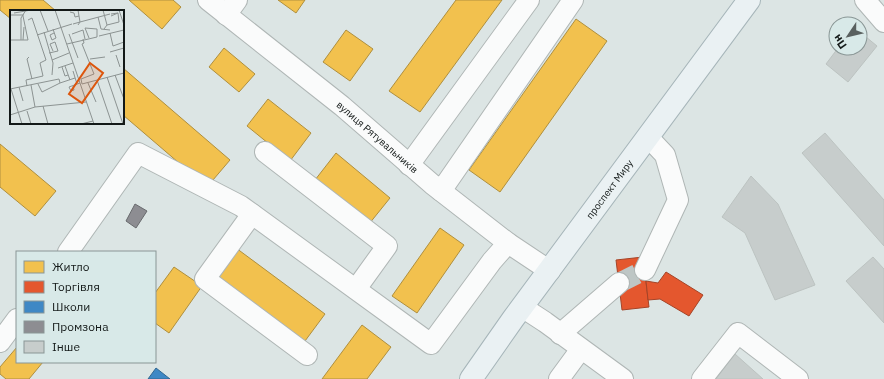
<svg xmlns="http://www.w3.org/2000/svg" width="884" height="379" viewBox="0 0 884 379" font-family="'IBM Plex Sans',sans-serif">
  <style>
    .homes { fill: #f2c14e; stroke: #af8f3e }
    .shops { fill: #e4572e; stroke: #a54427 }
    .schools { fill: #3f88c5; stroke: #326791 }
    .industry { fill: #8d8d92; stroke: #686a6d }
    .building { fill: #c7cdcc; stroke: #bcc3c1 }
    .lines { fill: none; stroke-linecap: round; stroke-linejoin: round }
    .minor-tunnel { stroke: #bec6c5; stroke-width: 20; stroke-dasharray: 20 10; stroke-linecap: butt }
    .minor-casing { stroke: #afb6b5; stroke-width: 22 }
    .major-casing { stroke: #a6b5b9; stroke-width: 24 }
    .minor { stroke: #fafbfb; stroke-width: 20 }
    .major { stroke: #eaf1f3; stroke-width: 22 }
    .labels { text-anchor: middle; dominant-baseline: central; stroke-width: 4; stroke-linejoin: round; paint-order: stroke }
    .street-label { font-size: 10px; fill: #131918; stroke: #d8e9e8 }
    .inset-road { fill: none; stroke: #8c9392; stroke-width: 1 }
    .view { fill: #dd560d; fill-opacity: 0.15; stroke: #dd560d; stroke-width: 2 }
    .inset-edge { fill: none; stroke: #131918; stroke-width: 2 }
  </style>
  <rect width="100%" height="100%" fill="#dce5e4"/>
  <g class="homes">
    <polygon points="0,0 43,0 56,11 11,11 11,19 0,10"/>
    <polygon points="129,0 173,0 181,7 162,29"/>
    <polygon points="278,0 305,0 296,13"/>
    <polygon points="456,0 502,0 420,112 389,91"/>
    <polygon points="576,19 607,41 500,192 469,170"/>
    <polygon points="346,30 373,49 350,81 323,62"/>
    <polygon points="224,48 255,74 239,92 209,67"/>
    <polygon points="123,68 230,160 207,187 123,115"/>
    <polygon points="268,99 311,133 290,161 247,126"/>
    <polygon points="0,144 56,191 35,216 0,187"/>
    <polygon points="336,153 390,198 369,224 315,180"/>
    <polygon points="440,228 464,245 417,313 392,296"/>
    <polygon points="236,248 325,314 305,341 216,275"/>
    <polygon points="174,267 202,286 169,333 155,323 155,293"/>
    <polygon points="362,325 391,347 367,379 322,379"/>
    <polygon points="17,347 17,362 43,362 29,379 6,379 0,374 0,367"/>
  </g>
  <g class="shops">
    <polygon points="643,257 649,307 622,310 616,260"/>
    <polygon points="666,272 703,295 689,316 660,299 648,300 646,281 658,283"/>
  </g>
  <polygon class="schools" points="156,368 170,379 148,379"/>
  <polygon class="industry" points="135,204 147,211 136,228 126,221"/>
  <g class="building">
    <polygon points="860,32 877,46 848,82 826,64 838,48 860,48"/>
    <polygon points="825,133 884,200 884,246 802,153"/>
    <polygon points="751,176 778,204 815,285 775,300 745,233 722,217"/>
    <polygon points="873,257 884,269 884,323 846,281"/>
    <polygon points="735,354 763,379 716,379"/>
  </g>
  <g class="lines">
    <polyline class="minor-tunnel" points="619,283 645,270"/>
    <g class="minor-casing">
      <g id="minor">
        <path id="s1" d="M208,0L342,106L432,184L508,243L550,271"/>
        <polyline points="865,0 884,22"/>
        <polyline points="226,15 237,0"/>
        <polyline points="265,152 387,246 356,289"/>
        <polyline points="409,165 529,0"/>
        <polyline points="441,191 573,0"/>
        <polyline points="252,214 205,279 307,355"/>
        <polyline points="68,252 138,153 241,206 431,344 492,261 508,243"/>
        <polyline points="645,270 678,200 665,155 648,137"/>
        <polyline points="522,307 545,322 623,379"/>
        <polyline points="560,334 619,283"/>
        <polyline points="0,342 17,319"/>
        <polyline points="559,379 581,349"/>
        <polyline points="702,379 738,333 798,379"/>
      </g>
    </g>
    <g class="major-casing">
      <g id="major">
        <path id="s2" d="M471,379L513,319L749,0"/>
      </g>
    </g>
    <use href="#minor" class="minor"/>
    <use href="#major" class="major"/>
  </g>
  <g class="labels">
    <g class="street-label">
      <text stroke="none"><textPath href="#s1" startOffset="218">вулиця Рятувальників</textPath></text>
      <text stroke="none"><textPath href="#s2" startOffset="235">проспект Миру</textPath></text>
    </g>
  </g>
  <g transform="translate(10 10)">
    <rect width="114" height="114" fill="#dce5e4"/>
    <path class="inset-road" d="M30,0L38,21M45,0L84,114M93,0L97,15L94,19M109,0L114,15M60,2L64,3L65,7L69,6M4,3L21,0M101,4L108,3L101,6M1,5H14M88,7L91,19L100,20M63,14L70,12L68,0M68,15L70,12L100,4M97,15L109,12L108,3M43,19L46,28L42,30L40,25L44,23M34,22L43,53L42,65M100,23L103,36L114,32M59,24L68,48M62,24L73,20L75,29M27,25L62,14M89,26L114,20M0,30H18L13,6M11,30V8L16,0M13,30L14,17M57,34L87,27V19L75,18L79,28M100,42L114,38M39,43L48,41L45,32L40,34L43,41M106,45L110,57M19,47L17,49L22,69M80,49L95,47M42,50L59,43M55,56L60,70M52,57L55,66L58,65M48,58L63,53M63,61L67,74M105,65L114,89M97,67L113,114M87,70L102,114M78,73L86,92M28,74L32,82L50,73M72,74L71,69L84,64L72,34L74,33L73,29M72,74L114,63M21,75L25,97M17,76L16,70L33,66L30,53L36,50L22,8L18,10M63,76L64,80L61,81L59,77L70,73M9,77L13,91M0,79L49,69L50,73L65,68M1,79L12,114M33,96L38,114M17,101L21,114M0,105L25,97L76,92M71,114L83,111"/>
    <path class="view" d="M80,53L93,63L72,93L59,84Z"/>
    <rect width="114" height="114" class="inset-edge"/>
  </g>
  <rect x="16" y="251" width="140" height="112" fill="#d8e9e8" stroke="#899695"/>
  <rect x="24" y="261" width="20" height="12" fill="#f2c14e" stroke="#899695"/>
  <text x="52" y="271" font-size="12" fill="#131918">Житло</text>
  <rect x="24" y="281" width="20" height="12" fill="#e4572e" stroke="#899695"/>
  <text x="52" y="291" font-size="12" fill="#131918">Торгівля</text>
  <rect x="24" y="301" width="20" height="12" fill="#3f88c5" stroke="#899695"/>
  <text x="52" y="311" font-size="12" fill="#131918">Школи</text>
  <rect x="24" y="321" width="20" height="12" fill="#8d8d92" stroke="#899695"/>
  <text x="52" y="331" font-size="12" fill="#131918">Промзона</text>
  <rect x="24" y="341" width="20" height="12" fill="#c7cdcc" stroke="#899695"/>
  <text x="52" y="351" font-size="12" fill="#131918">Інше</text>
  <g transform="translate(848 36) rotate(235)"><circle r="19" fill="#d8e9e8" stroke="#899695"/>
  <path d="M0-3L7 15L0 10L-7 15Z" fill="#59605f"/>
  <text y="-6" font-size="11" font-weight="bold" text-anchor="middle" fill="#131918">Пн</text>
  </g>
</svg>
